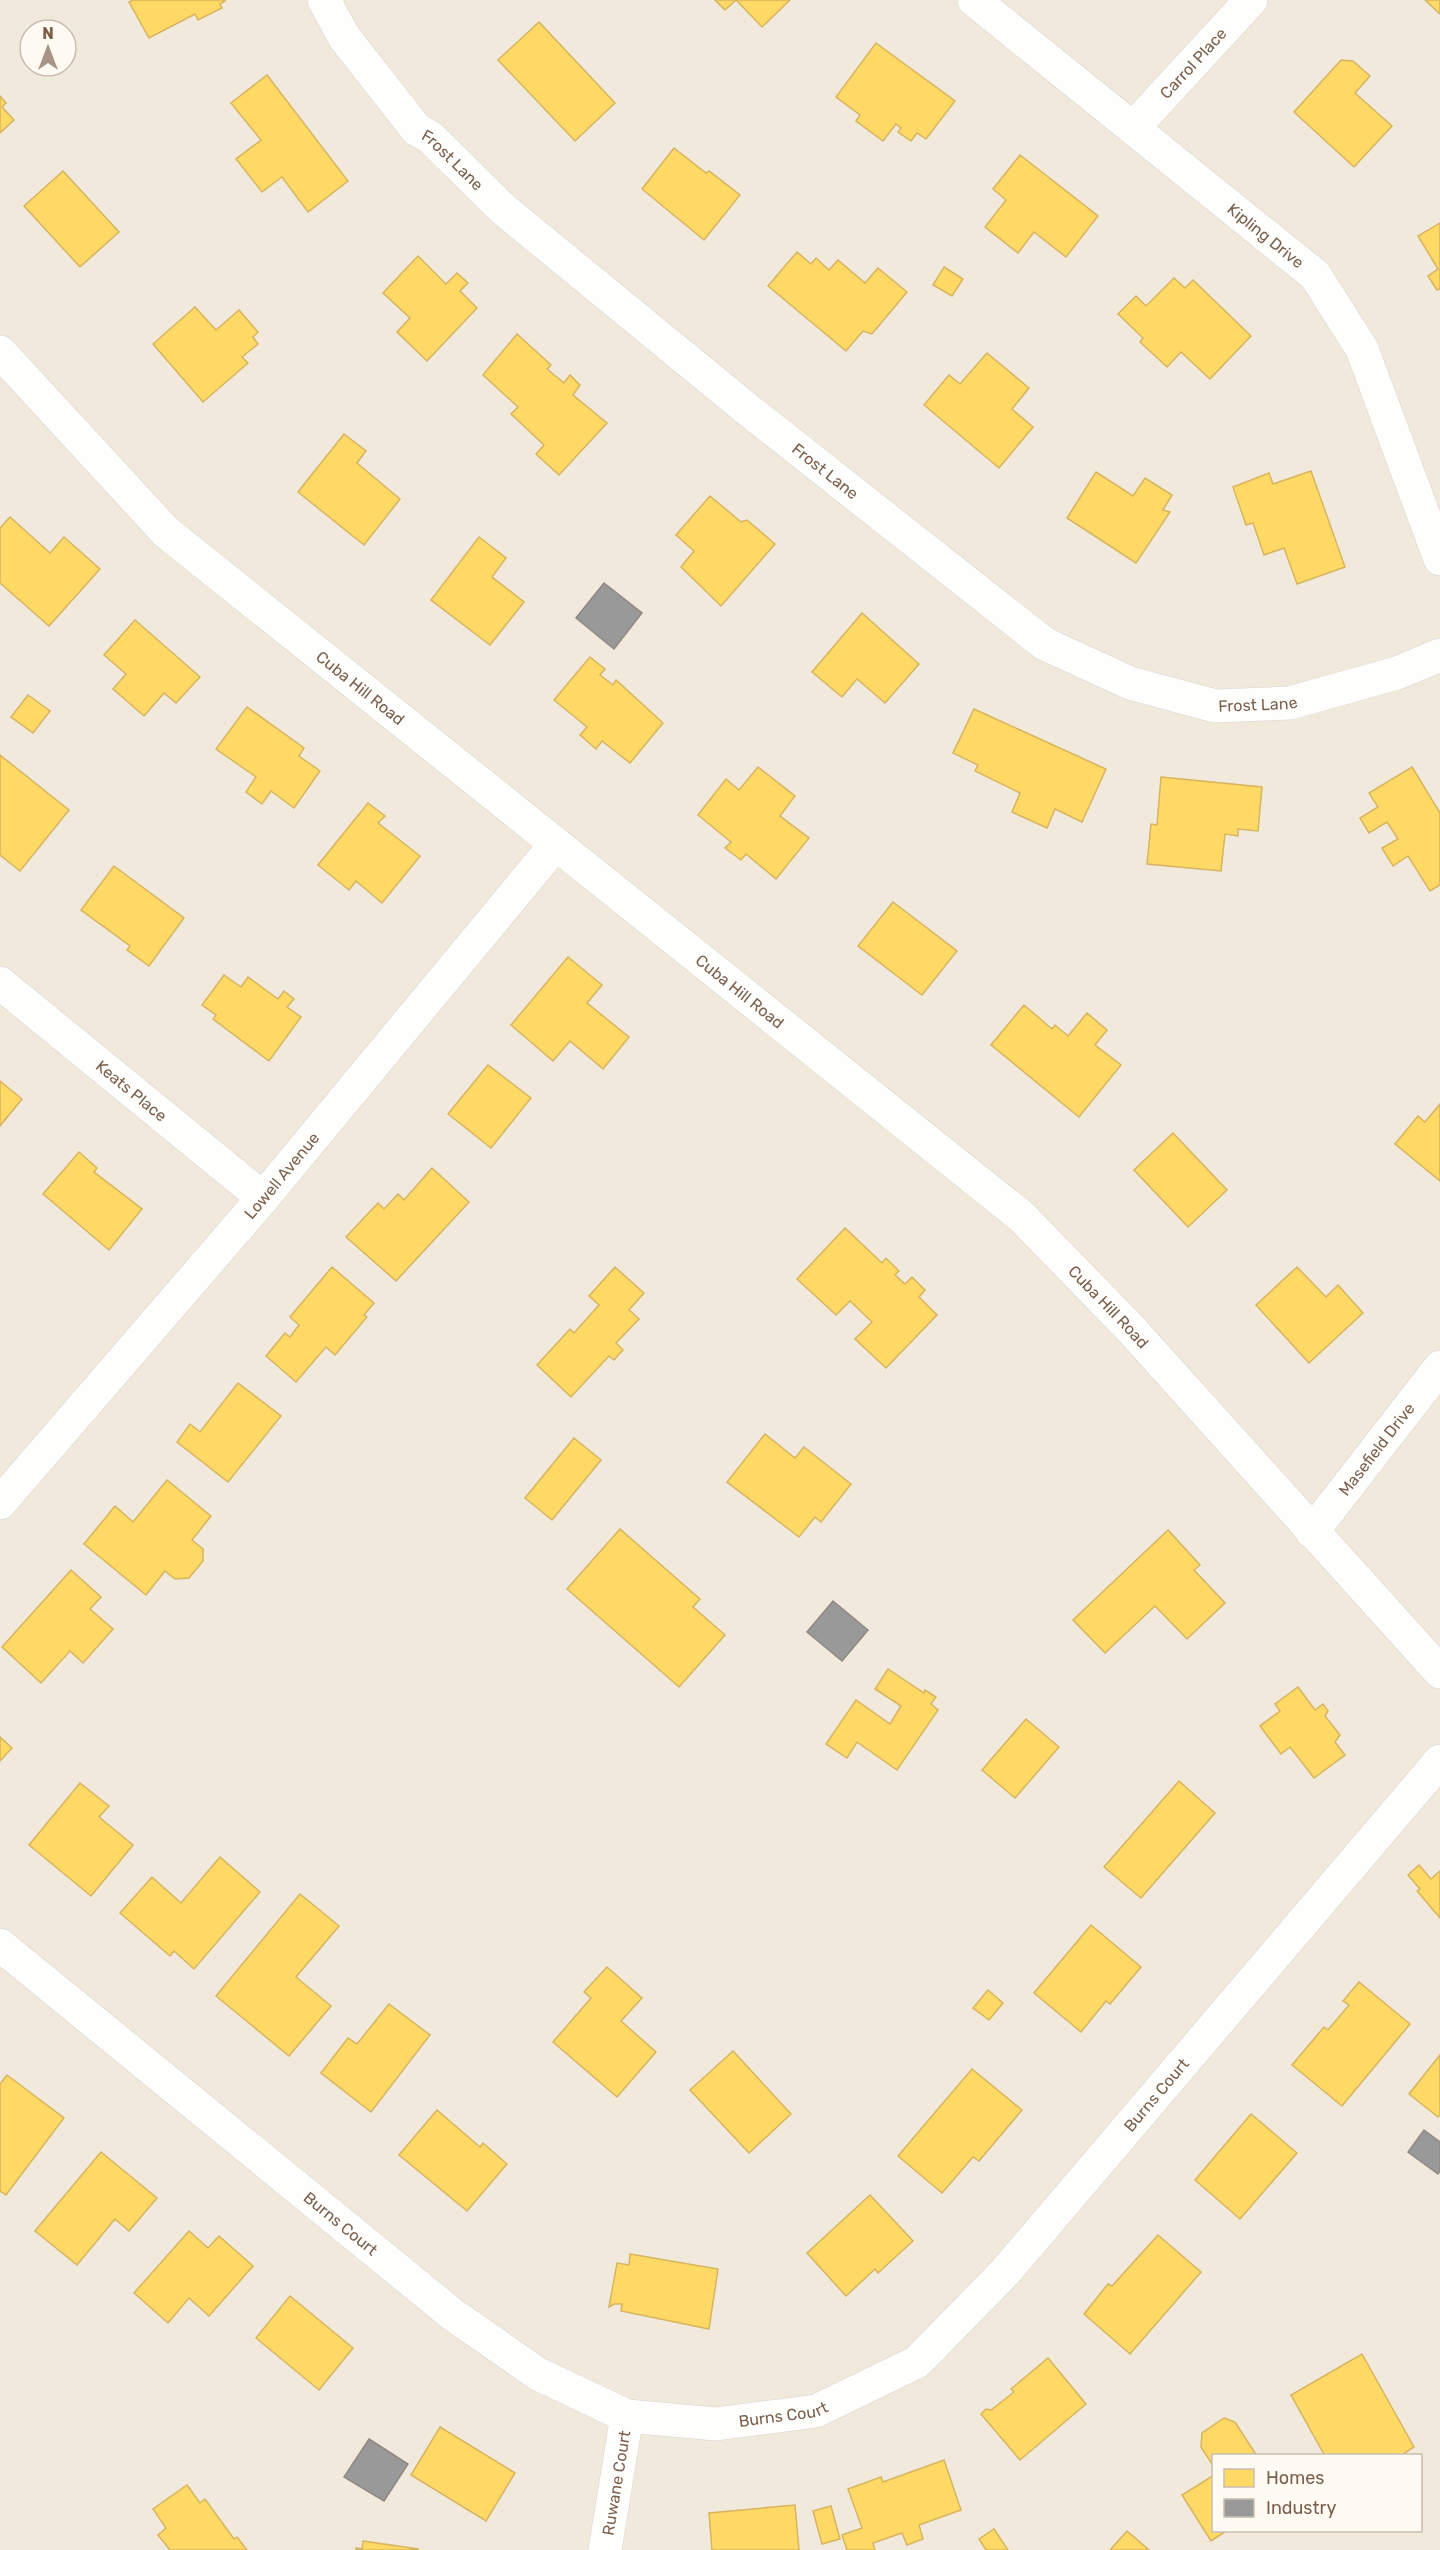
<svg xmlns="http://www.w3.org/2000/svg" width="1440" height="2550" viewBox="0 0 1440 2550" font-family="Rubik,sans-serif">
  <style>
    .residential { fill: #f2e9dd; fill-rule: evenodd }
    .homes { fill: #ffd966; stroke: #d7b45e; stroke-width: 1.5 }
    .industry { fill: #999; stroke: #908882; stroke-width: 1.5 }
    .lines { fill: none; stroke-linecap: round; stroke-linejoin: round }
    .minor-casing { stroke: #d9d3cd; stroke-width: 34 }
    .secondary-casing { stroke: #d9d3cb; stroke-width: 34 }
    .minor { stroke: #fefefd; stroke-width: 33 }
    .secondary { stroke: #fefefd; stroke-width: 33 }
    .labels { text-anchor: middle; dominant-baseline: central; stroke-width: 6; stroke-linejoin: round; paint-order: stroke }
    .street-label { font-size: 16px; fill: #7b5f4c; stroke: #fffbf2 }
  </style>
  <rect width="100%" height="100%" fill="#f9f6ef"/>
  <path class="residential" d="M0,0H1440V2550H0ZM30,30H66V66H30ZM1214,2456H1420V2530H1214Z"/>
  <g class="homes">
    <polygon points="133,0 225,0 225,1 220,4 222,8 198,20 195,14 149,38 129,2"/>
    <polygon points="715,0 790,0 762,27 736,0 725,10"/>
    <polygon points="1425,0 1440,0 1440,14"/>
    <polygon points="539,22 615,103 575,141 498,60"/>
    <polygon points="876,43 955,101 926,139 917,133 911,141 898,132 901,128 896,124 883,141 856,121 860,115 836,97"/>
    <polygon points="1341,60 1353,61 1370,76 1355,93 1392,126 1354,167 1294,112"/>
    <polygon points="267,75 348,181 308,212 282,177 262,192 236,159 261,140 231,103"/>
    <polygon points="0,96 6,103 2,107 14,120 0,133"/>
    <polygon points="674,148 706,173 709,171 740,195 704,240 642,189"/>
    <polygon points="1020,155 1098,216 1066,257 1034,232 1018,253 985,227 1006,200 993,189"/>
    <polygon points="63,171 119,232 80,267 24,206"/>
    <polygon points="1440,223 1440,289 1437,290 1428,276 1438,269 1418,236"/>
    <polygon points="797,252 811,264 816,258 829,270 838,260 865,283 878,268 907,292 872,334 863,331 846,351 768,286"/>
    <polygon points="418,256 446,284 457,273 468,283 460,291 477,308 427,361 397,332 410,318 383,293"/>
    <polygon points="944,267 963,279 952,296 933,285"/>
    <polygon points="1174,278 1185,288 1193,280 1251,336 1210,379 1181,352 1167,367 1140,342 1143,338 1118,314 1136,296 1146,306"/>
    <polygon points="195,307 216,330 239,310 258,332 253,337 258,344 242,357 248,363 203,402 153,344"/>
    <polygon points="517,334 551,365 547,369 564,383 570,375 580,385 573,395 607,423 559,475 536,454 544,445 511,414 518,407 483,375"/>
    <polygon points="987,353 1029,388 1012,409 1033,427 999,468 924,405 949,375 960,384"/>
    <polygon points="344,434 366,451 357,463 400,499 364,545 298,492"/>
    <polygon points="1311,471 1345,567 1297,584 1284,548 1264,555 1253,523 1246,525 1233,487 1269,473 1273,484"/>
    <polygon points="1096,472 1133,496 1145,478 1172,495 1163,510 1170,512 1136,563 1067,518"/>
    <polygon points="710,496 741,522 747,520 775,544 721,606 681,567 694,551 676,535"/>
    <polygon points="10,517 50,553 64,537 100,569 49,626 0,583 0,528"/>
    <polygon points="479,537 506,558 492,577 524,602 490,645 431,600"/>
    <polygon points="862,613 919,664 885,703 857,679 842,697 812,672"/>
    <polygon points="135,620 200,677 176,703 164,693 144,716 113,689 126,674 104,655"/>
    <polygon points="590,657 605,669 600,675 613,685 616,680 663,723 630,763 602,741 596,749 580,735 587,727 554,700"/>
    <polygon points="28,695 50,711 33,733 11,717"/>
    <polygon points="247,707 304,748 299,756 320,771 294,808 271,791 262,804 246,792 256,777 216,749"/>
    <polygon points="974,709 1106,769 1082,822 1055,809 1047,828 1012,812 1020,793 975,771 978,765 953,753"/>
    <polygon points="0,755 69,810 20,871 0,855"/>
    <polygon points="758,767 795,796 780,816 809,838 776,879 746,854 741,860 725,848 731,842 698,815 726,779 739,790"/>
    <polygon points="1412,767 1440,813 1440,885 1430,891 1408,856 1393,866 1382,848 1398,839 1387,822 1369,833 1360,818 1378,807 1369,793"/>
    <polygon points="1161,777 1262,787 1258,831 1238,829 1238,836 1225,834 1221,871 1147,864 1151,824 1157,825"/>
    <polygon points="368,803 385,816 378,823 420,856 382,903 356,881 349,890 318,865"/>
    <polygon points="114,866 184,918 149,966 127,950 130,946 81,910"/>
    <polygon points="893,902 957,951 922,995 858,946"/>
    <polygon points="568,957 602,985 587,1003 629,1037 603,1069 570,1041 553,1061 511,1025"/>
    <polygon points="224,975 241,987 248,977 278,999 284,991 294,999 287,1007 301,1017 269,1061 213,1019 216,1015 202,1005"/>
    <polygon points="1024,1005 1052,1029 1055,1025 1068,1036 1087,1013 1107,1030 1095,1045 1121,1065 1079,1117 991,1045"/>
    <polygon points="488,1065 531,1098 491,1148 448,1114"/>
    <polygon points="0,1081 22,1099 0,1126"/>
    <polygon points="1440,1104 1440,1181 1395,1144 1418,1116 1425,1122"/>
    <polygon points="1173,1133 1227,1190 1188,1227 1134,1170"/>
    <polygon points="79,1152 97,1168 94,1172 142,1209 109,1250 43,1194"/>
    <polygon points="432,1168 469,1202 396,1281 346,1237 378,1203 384,1209 398,1194 404,1200"/>
    <polygon points="845,1228 882,1263 886,1258 899,1271 895,1275 905,1284 912,1277 925,1290 919,1297 937,1315 886,1368 855,1339 872,1322 850,1301 836,1315 797,1279"/>
    <polygon points="332,1267 374,1303 364,1315 367,1317 335,1355 326,1347 296,1382 266,1356 285,1333 290,1337 299,1325 290,1317"/>
    <polygon points="615,1267 644,1293 629,1310 639,1319 616,1343 623,1350 614,1360 609,1356 571,1397 537,1365 570,1329 574,1333 599,1305 589,1296"/>
    <polygon points="1297,1267 1326,1297 1338,1285 1363,1313 1309,1363 1256,1305"/>
    <polygon points="238,1383 281,1416 228,1482 177,1442 190,1424 200,1432"/>
    <polygon points="765,1434 795,1458 804,1447 851,1484 821,1522 815,1517 799,1537 727,1482"/>
    <polygon points="574,1438 601,1460 552,1520 525,1498"/>
    <polygon points="167,1480 211,1516 192,1540 203,1549 203,1561 189,1578 175,1579 165,1571 146,1595 84,1544 115,1506 133,1522"/>
    <polygon points="620,1529 700,1599 693,1607 725,1635 679,1687 567,1589"/>
    <polygon points="1168,1530 1200,1565 1194,1570 1225,1603 1187,1639 1155,1606 1105,1653 1073,1620"/>
    <polygon points="71,1570 101,1597 90,1609 113,1629 83,1663 70,1651 41,1683 2,1647"/>
    <polygon points="888,1669 924,1693 925,1690 936,1697 931,1704 938,1710 897,1770 857,1742 847,1758 826,1744 856,1700 890,1724 901,1706 875,1689"/>
    <polygon points="1298,1687 1315,1710 1323,1704 1328,1711 1325,1716 1340,1735 1335,1742 1345,1755 1314,1778 1290,1747 1281,1754 1260,1726 1280,1711 1275,1704"/>
    <polygon points="1026,1719 1059,1747 1015,1798 982,1770"/>
    <polygon points="0,1737 12,1748 0,1761"/>
    <polygon points="1179,1781 1215,1813 1141,1898 1104,1867"/>
    <polygon points="80,1783 109,1806 99,1817 133,1845 91,1896 29,1845"/>
    <polygon points="220,1857 260,1892 194,1969 174,1951 170,1956 120,1913 152,1877 181,1903"/>
    <polygon points="1419,1865 1431,1879 1440,1871 1440,1918 1417,1891 1420,1889 1408,1875"/>
    <polygon points="300,1894 339,1926 296,1977 331,2006 289,2056 216,1996"/>
    <polygon points="1091,1925 1141,1967 1110,2004 1106,2001 1081,2032 1034,1993"/>
    <polygon points="607,1967 642,1998 621,2021 656,2052 617,2097 553,2042 591,1998 584,1992"/>
    <polygon points="1359,1982 1410,2024 1342,2106 1292,2065 1324,2027 1328,2030 1349,2005 1343,2001"/>
    <polygon points="988,1990 1003,2003 989,2020 973,2008"/>
    <polygon points="389,2004 430,2035 371,2112 321,2073 348,2038 357,2044"/>
    <polygon points="733,2051 791,2114 749,2153 690,2090"/>
    <polygon points="1440,2055 1440,2115 1438,2117 1409,2094"/>
    <polygon points="972,2069 1022,2110 979,2161 973,2157 942,2193 898,2156"/>
    <polygon points="7,2075 64,2118 6,2195 0,2191 0,2084"/>
    <polygon points="437,2110 480,2147 483,2143 507,2164 467,2211 399,2155"/>
    <polygon points="1251,2114 1297,2153 1240,2219 1195,2180"/>
    <polygon points="101,2152 157,2198 129,2231 115,2219 77,2265 35,2231"/>
    <polygon points="870,2195 913,2241 878,2273 875,2269 846,2296 807,2253"/>
    <polygon points="189,2231 208,2248 219,2236 253,2266 209,2316 189,2298 168,2323 134,2293"/>
    <polygon points="1158,2235 1201,2272 1130,2354 1084,2314 1108,2284 1112,2286"/>
    <polygon points="630,2254 718,2269 709,2329 621,2311 622,2304 614,2304 609,2307 617,2263 629,2265"/>
    <polygon points="290,2296 353,2348 319,2390 256,2338"/>
    <polygon points="1362,2354 1414,2447 1400,2456 1325,2456 1291,2395"/>
    <polygon points="1048,2358 1086,2404 1020,2460 981,2414 986,2409 991,2410 1014,2392 1011,2389"/>
    <polygon points="1224,2418 1235,2422 1257,2456 1214,2456 1214,2467 1201,2447 1202,2433"/>
    <polygon points="440,2427 515,2473 486,2521 411,2475"/>
    <polygon points="944,2460 961,2510 919,2525 923,2539 907,2545 902,2533 873,2543 875,2550 847,2550 842,2535 862,2528 848,2489 881,2477 883,2482"/>
    <polygon points="1214,2475 1214,2530 1228,2530 1211,2541 1182,2495"/>
    <polygon points="187,2485 200,2503 205,2499 234,2539 237,2537 247,2550 170,2550 158,2535 166,2528 153,2509"/>
    <polygon points="795,2505 799,2550 712,2550 709,2513"/>
    <polygon points="831,2506 840,2539 822,2544 813,2511"/>
    <polygon points="994,2529 1008,2550 986,2550 979,2539"/>
    <polygon points="1127,2531 1149,2550 1110,2550"/>
    <polygon points="363,2541 418,2549 418,2550 356,2550 356,2548 362,2549"/>
  </g>
  <g class="industry">
    <polygon points="604,583 642,613 614,649 576,618"/>
    <polygon points="833,1601 868,1630 842,1661 807,1632"/>
    <polygon points="1424,2130 1440,2142 1440,2171 1438,2174 1408,2152"/>
    <polygon points="369,2439 408,2464 384,2501 344,2477"/>
  </g>
  <g class="lines">
    <g class="minor-casing">
      <g id="minor">
        <path id="s1" d="M324,0L344,37L417,130L430,137L503,209L747,409L1045,644L1130,683L1215,706L1290,703L1397,673L1440,655"/>
        <path id="s2" d="M974,0L1315,275L1362,349L1440,559"/>
        <path id="s3" d="M1134,127L1251,0"/>
        <path id="s4" d="M0,983L263,1198"/>
        <path id="s5" d="M0,1503L263,1198L556,844"/>
        <path id="s6" d="M1312,1532L1440,1367"/>
        <path id="s7" d="M0,1945L452,2314L538,2374L627,2416L716,2424L816,2411L917,2362L1006,2271L1440,1761"/>
        <path id="s8" d="M605,2550L627,2416"/>
      </g>
    </g>
    <g class="secondary-casing">
      <g id="secondary">
        <path id="s9" d="M0,352L166,532L1021,1216L1130,1328L1440,1672"/>
      </g>
    </g>
    <use href="#minor" class="minor"/>
    <use href="#secondary" class="secondary"/>
  </g>
  <g class="labels">
    <g class="street-label">
      <text stroke="none"><textPath href="#s3" startOffset="87">Carrol Place</textPath></text>
      <text stroke="none"><textPath href="#s1" startOffset="207">Frost Lane</textPath></text>
      <text stroke="none"><textPath href="#s2" startOffset="375">Kipling Drive</textPath></text>
      <text stroke="none"><textPath href="#s1" startOffset="693">Frost Lane</textPath></text>
      <text stroke="none"><textPath href="#s9" startOffset="494">Cuba Hill Road</textPath></text>
      <text stroke="none"><textPath href="#s1" startOffset="1197">Frost Lane</textPath></text>
      <text stroke="none"><textPath href="#s9" startOffset="980">Cuba Hill Road</textPath></text>
      <text stroke="none"><textPath href="#s4" startOffset="170">Keats Place</textPath></text>
      <text stroke="none"><textPath href="#s5" startOffset="432">Lowell Avenue</textPath></text>
      <text stroke="none"><textPath href="#s9" startOffset="1466">Cuba Hill Road</textPath></text>
      <text stroke="none"><textPath href="#s6" startOffset="105">Masefield Drive</textPath></text>
      <text stroke="none"><textPath href="#s7" startOffset="1448">Burns Court</textPath></text>
      <text stroke="none"><textPath href="#s7" startOffset="440">Burns Court</textPath></text>
      <text stroke="none"><textPath href="#s7" startOffset="944">Burns Court</textPath></text>
      <text stroke="none"><textPath href="#s8" startOffset="68">Ruwane Court</textPath></text>
    </g>
  </g>
  <rect x="1212" y="2454" width="210" height="78" fill="#fffbf2" stroke="#cabdb0" stroke-width="1.5"/>
  <rect x="1224" y="2469" width="30" height="18" fill="#ffd966" stroke="#cabdb0" stroke-width="1.5"/>
  <text x="1266" y="2484" font-size="18" fill="#7b5f4c">Homes</text>
  <rect x="1224" y="2499" width="30" height="18" fill="#999999" stroke="#cabdb0" stroke-width="1.5"/>
  <text x="1266" y="2514" font-size="18" fill="#7b5f4c">Industry</text>
  <g transform="translate(48 48)"><circle r="28" fill="#fffbf2" stroke="#cabdb0" stroke-width="1.5"/>
  <path d="M0-4.5L10 22L0 15L-10 22Z" fill="#a79485"/>
  <text y="-9" font-size="16" font-weight="bold" text-anchor="middle" fill="#7b5f4c">N</text>
  </g>
</svg>
